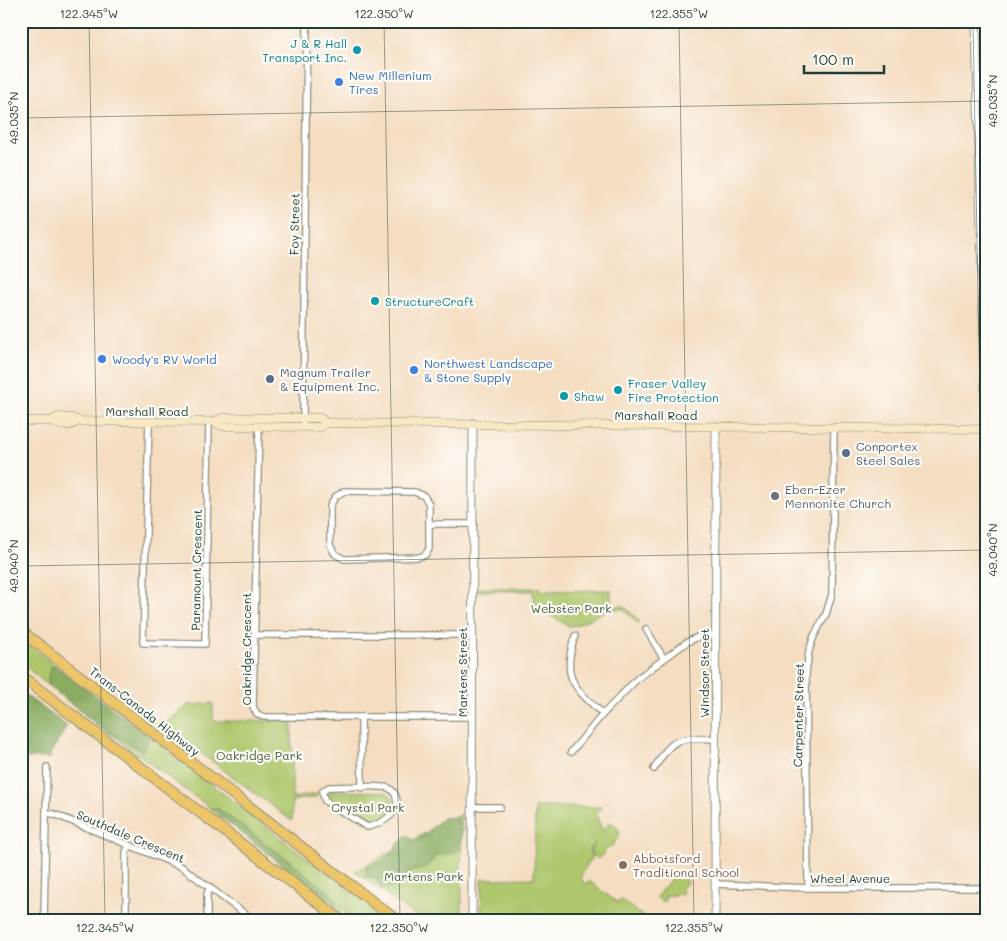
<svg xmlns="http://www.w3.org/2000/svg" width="1007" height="941" viewBox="0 0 1007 941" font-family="Mali,sans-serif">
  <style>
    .green { fill: #aec76c; stroke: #668250 }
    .forest { fill: #8aac60; stroke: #54744a }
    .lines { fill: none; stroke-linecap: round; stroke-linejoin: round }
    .minor-casing { stroke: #8a8d7a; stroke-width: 8 }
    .tertiary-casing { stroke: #8a8d7a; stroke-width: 9 }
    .secondary-casing { stroke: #8a8d7a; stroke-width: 9 }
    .motorway-casing { stroke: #8a8d7a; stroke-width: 12 }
    .minor { stroke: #fff; stroke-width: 5.5 }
    .tertiary { stroke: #fff; stroke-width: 7 }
    .secondary { stroke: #f8e8c3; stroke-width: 8 }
    .motorway { stroke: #edc569; stroke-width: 10 }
    .ticks { fill: none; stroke: #1f3d34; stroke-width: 1; stroke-opacity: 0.45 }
    .culture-dot { fill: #0f9aa8; stroke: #fdfcf7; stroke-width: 2 }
    .shop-dot { fill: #3f7fe0; stroke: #fdfcf7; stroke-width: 2 }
    .service-dot { fill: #5c6f8a; stroke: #fdfcf7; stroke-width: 2 }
    .worship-dot { fill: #6b7280; stroke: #fdfcf7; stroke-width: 2 }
    .education-dot { fill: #8d6e63; stroke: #fdfcf7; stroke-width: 2 }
    .labels { text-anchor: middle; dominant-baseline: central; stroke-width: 4.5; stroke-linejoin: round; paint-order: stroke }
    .culture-label { font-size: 12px; fill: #0d838f; stroke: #fdfcf7; text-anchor: start }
    .shop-label { font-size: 12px; fill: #366cbe; stroke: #fdfcf7; text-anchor: start }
    .street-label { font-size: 12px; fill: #1f3d34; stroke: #fdfcf7 }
    .service-label { font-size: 12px; fill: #4e5e75; stroke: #fdfcf7; text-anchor: start }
    .worship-label { font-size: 12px; fill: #5b616d; stroke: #fdfcf7; text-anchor: start }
    .park-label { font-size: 12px; fill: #436042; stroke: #fdfcf7 }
    .education-label { font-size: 12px; fill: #785e54; stroke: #fdfcf7; text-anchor: start }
    .neatline { fill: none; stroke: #1f3d34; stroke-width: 2 }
    .ticks-label { font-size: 12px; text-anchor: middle; fill: #1f3d34 }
  </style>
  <rect width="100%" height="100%" fill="#fdfcf7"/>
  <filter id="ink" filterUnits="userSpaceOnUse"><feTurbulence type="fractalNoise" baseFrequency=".02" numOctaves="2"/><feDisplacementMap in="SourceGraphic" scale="10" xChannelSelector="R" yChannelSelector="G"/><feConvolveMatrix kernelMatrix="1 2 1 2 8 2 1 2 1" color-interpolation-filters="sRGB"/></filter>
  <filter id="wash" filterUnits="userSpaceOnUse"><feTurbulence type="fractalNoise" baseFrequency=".0096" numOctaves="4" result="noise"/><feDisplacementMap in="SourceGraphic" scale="20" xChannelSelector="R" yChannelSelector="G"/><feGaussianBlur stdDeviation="1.12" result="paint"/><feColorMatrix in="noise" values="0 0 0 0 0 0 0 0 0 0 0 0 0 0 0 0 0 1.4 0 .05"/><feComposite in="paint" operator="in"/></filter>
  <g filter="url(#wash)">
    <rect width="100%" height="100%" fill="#f5ddc1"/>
    <g class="green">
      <polygon points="478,588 541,588 541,591 611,590 611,606 624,606 639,621 638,623 623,609 609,609 577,625 569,626 534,607 533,591 478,591"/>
      <polygon points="21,639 53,664 48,676 49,686 21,663"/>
      <polygon points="213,703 213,721 292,721 292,798 316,794 316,797 292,801 292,821 163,725 188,705"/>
      <polygon points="94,722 142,751 150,737 354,894 373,912 374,920 355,920 335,906 337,900 295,865 218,809 210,808"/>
      <path d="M330,791L385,792L391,796C392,799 393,804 392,808C389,815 374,822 367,823L328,798L326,794Z"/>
      <polygon points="535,807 602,807 596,815 603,831 610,822 617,827 617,829 620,831 619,833 620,834 612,846 608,847 599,859 592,855 591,850 595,843 589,850 592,857 583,871 581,878 585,885 589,881 618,903 621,900 646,918 644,920 481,920 482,879 534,878"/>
      <polygon points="461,814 462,920 420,920 355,871"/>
      <polygon points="678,876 681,876 688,881 682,889 682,894 665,896 665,901 661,901 656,897 672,878"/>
    </g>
    <g class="forest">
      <polygon points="53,664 150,737 142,751 94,722 49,686 48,676"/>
      <polygon points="21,692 67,726 50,754 50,758 21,758"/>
      <polygon points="210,808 218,809 295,865 337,900 335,906"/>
      <polygon points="457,817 462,832 459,849 453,853 436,855 426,868 412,871 405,883 382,889 375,877 365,876 367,866 383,862 406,835 416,842 443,818"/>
    </g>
  </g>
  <g filter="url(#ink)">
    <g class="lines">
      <g class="minor-casing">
        <g id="minor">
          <polyline points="149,422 143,643 205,644 209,422"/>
          <polyline points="303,422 307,21"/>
          <polyline points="259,426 253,707 257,714 264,717 473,717"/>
          <polygon points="344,491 415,492 424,496 429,504 429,549 425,555 419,557 344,559 335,554 330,545 330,506 335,497"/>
          <polyline points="429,524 474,524"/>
          <polyline points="646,629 664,659"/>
          <polyline points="255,635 473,635"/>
          <path d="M575,636C561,677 573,687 603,714"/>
          <polyline points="361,717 362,788"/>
          <polyline points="571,752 603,714 638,678 687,642 700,636 715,635"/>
          <path d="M654,769C673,736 678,738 715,739"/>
          <path d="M329,787C341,787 380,785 389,788C392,790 395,793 396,797C401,814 381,824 367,827L325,801L322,792Z"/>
          <polyline points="473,807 500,807"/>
          <polyline points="46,813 54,814 182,867 253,920"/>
          <polyline points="715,884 808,888 986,888"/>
          <polyline points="808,888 806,673 809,651 814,636 826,614 832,594 834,427"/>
          <polyline points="44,920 47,767"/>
          <polyline points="126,920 126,852 129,845"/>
          <polyline points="207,920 207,894 210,887"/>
        </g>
      </g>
      <g class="tertiary-casing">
        <g id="tertiary">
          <polyline points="976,21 986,429"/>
          <polyline points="472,920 473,423"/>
          <polyline points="715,920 716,426"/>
        </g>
      </g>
      <g class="secondary-casing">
        <g id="secondary">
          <polyline points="21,421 51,421 58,417 72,418 79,421 214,422 222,426 320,427 327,423 986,429"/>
          <path d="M51,421C61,427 70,427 79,421"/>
          <polyline points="214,422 221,418 320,418 327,423"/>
        </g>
      </g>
      <g class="motorway-casing">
        <g id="motorway">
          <polyline points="21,631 396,920"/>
          <polyline points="21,676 341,920"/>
        </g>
      </g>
      <use href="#minor" class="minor"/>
      <use href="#tertiary" class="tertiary"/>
      <use href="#secondary" class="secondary"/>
      <use href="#motorway" class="motorway"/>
    </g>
  </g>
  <path class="ticks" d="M89,21L105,920M384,21L400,920M679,21L694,920M973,21L986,726M21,118L986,101M21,566L986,550"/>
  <g class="culture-dot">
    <circle cx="357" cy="50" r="5"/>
    <circle cx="375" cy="301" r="5"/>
    <circle cx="618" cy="390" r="5"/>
    <circle cx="564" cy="396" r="5"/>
  </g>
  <g class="shop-dot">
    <circle cx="339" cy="82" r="5"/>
    <circle cx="102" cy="359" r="5"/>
    <circle cx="414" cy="370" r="5"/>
  </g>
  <g class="service-dot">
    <circle cx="270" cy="379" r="5"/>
    <circle cx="846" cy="453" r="5"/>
  </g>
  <circle class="worship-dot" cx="775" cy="496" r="5"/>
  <circle class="education-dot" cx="623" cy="865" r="5"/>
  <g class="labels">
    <g class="culture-label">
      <text x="347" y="43" text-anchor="end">J &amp; R Hall<tspan x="347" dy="14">Transport Inc.</tspan></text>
      <text x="385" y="301">StructureCraft</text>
      <text x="628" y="383">Fraser Valley<tspan x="628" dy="14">Fire Protection</tspan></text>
      <text x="574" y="396">Shaw</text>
    </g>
    <g class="shop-label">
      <text x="349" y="75">New Millenium<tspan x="349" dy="14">Tires</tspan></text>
      <text x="112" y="359">Woody's RV World</text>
      <text x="424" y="363">Northwest Landscape<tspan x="424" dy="14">&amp; Stone Supply</tspan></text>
    </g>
    <g class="street-label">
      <text transform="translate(294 224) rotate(-89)">Foy Street</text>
      <text x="147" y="411">Marshall Road</text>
      <text x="656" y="415">Marshall Road</text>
      <text transform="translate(196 570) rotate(-89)">Paramount Crescent</text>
      <text transform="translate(246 649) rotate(-90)">Oakridge Crescent</text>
      <text transform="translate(462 672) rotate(-90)">Martens Street</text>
      <text transform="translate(704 673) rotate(-90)">Windsor Street</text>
      <text transform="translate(145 711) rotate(38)">Trans-Canada Highway</text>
      <text transform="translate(798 715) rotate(-89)">Carpenter Street</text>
      <text transform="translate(131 836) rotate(23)">Southdale Crescent</text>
      <text x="850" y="878">Wheel Avenue</text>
    </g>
    <g class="service-label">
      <text x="280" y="372">Magnum Trailer<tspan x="280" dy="14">&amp; Equipment Inc.</tspan></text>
      <text x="856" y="446">Conportex<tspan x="856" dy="14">Steel Sales</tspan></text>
    </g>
    <g class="worship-label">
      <text x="785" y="489">Eben-Ezer<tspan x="785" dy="14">Mennonite Church</tspan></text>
    </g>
    <g class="park-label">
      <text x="571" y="608">Webster Park</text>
      <text x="259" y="755">Oakridge Park</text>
      <text x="368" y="807">Crystal Park</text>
      <text x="424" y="876">Martens Park</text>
    </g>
    <g class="education-label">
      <text x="633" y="858">Abbotsford<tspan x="633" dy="14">Traditional School</tspan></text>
    </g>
  </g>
  <rect width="1007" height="941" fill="none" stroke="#fdfcf7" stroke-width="55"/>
  <path d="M804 65v8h80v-8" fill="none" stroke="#1f3d34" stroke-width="2.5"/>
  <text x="812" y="65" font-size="15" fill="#1f3d34" stroke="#fdfcf7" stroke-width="4" paint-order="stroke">100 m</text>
  <rect x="28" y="28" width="952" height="886" class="neatline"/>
  <g class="ticks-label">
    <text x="89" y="18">122.345°W</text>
    <text x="384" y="18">122.350°W</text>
    <text x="679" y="18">122.355°W</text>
    <text transform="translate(993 101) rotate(-90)" y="4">49.035°N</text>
    <text transform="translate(14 118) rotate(-90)" y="4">49.035°N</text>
    <text transform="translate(993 550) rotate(-90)" y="4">49.040°N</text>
    <text transform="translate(14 566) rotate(-90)" y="4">49.040°N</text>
    <text x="105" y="932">122.345°W</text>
    <text x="399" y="932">122.350°W</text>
    <text x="694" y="932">122.355°W</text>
  </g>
</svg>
